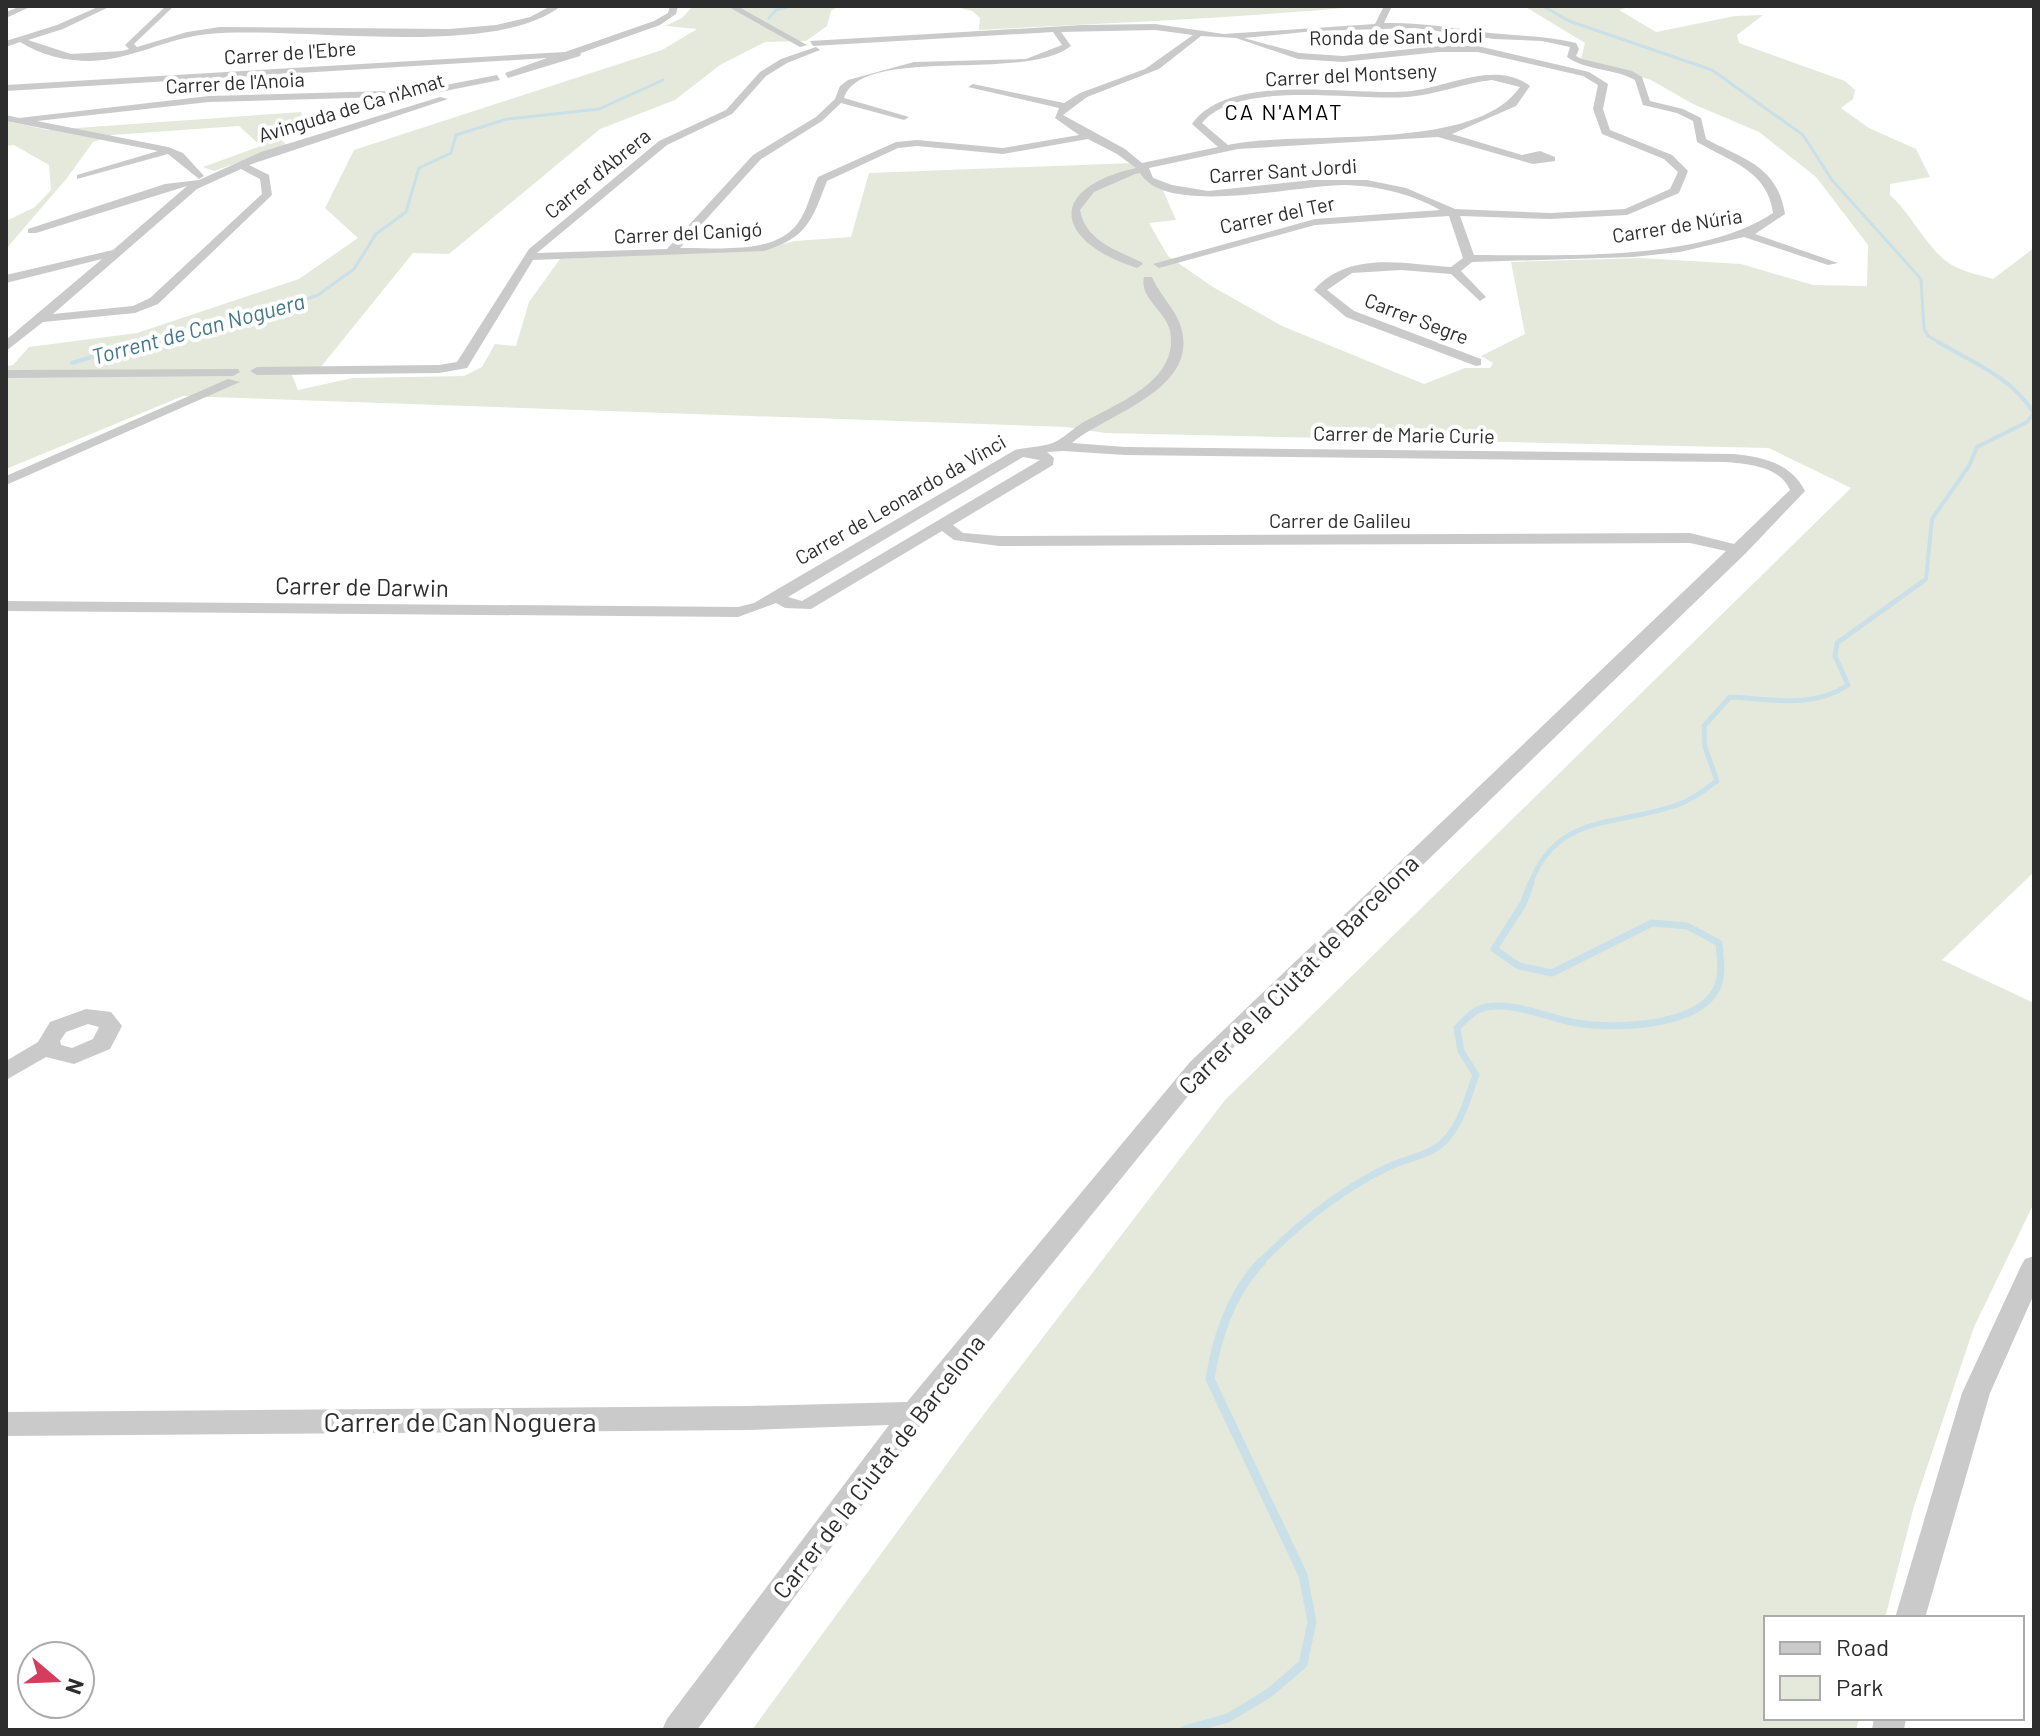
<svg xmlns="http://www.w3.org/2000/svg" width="2040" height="1736" viewBox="0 0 2040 1736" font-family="Barlow,sans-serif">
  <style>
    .green { fill: #e5e9db }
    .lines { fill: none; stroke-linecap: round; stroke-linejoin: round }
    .stream-far4 { stroke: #c9e0e8; stroke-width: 3 }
    .stream-far3 { stroke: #c9e0e8; stroke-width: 4 }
    .stream-far2 { stroke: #c9e0e8; stroke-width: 5 }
    .stream-far1 { stroke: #c9e0e8; stroke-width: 7 }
    .stream { stroke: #c9e0e8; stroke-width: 9 }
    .street { fill: #cacaca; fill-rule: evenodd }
    .labels { text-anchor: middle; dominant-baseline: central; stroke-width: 8; stroke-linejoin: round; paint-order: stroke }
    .far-street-label { font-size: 20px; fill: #2d2d2d; stroke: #fff }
    .far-neighbourhood-label { font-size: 22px; letter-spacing: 2px; fill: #000; stroke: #fff }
    .far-water-label { font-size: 22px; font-style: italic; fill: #427788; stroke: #fff }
    .street-label { font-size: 24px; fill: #2d2d2d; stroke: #fff }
    .near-street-label { font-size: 28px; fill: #2d2d2d; stroke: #fff }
  </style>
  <rect width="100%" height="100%" fill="#fff"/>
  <g class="green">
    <path d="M693,6H839L831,11L827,26L806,41L765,42L720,65L675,100L600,129L449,254L413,253L316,373L292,375L298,390L353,378L464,376L482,367L495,344L516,346L529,302L560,259L759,250L795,241L851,237L869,173L1133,163L1146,181L1163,190L1176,220L1149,223L1168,256L1213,287L1282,326L1424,384L1465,368H1490L1493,363L1481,356L1525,334L1511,262L1640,258L1741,264L1813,285L1867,286L1868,245L1816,177L1759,132L1693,104L1651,80L1581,59L1585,43L1524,6H1633L1619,10L1656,32L1735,16L1763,15L1737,35L1739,43L1845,81L1855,90L1853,99L1841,108L1869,128L1916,149L1930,177L1890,184V195C1911,213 1929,252 1952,265C1964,272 1980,275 1993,279L2034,248V872L1942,960L2034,1003V1203L1974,1327L1914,1506L1885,1618H1766V1718H1859L1856,1730H752L968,1435L1225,1100L1851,488L1769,448L1105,433L1066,427L183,396L6,469V366L13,365L29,347L137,333L299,279L358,238L325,208L354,150L662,50L697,29L665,26L682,18Z"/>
    <path d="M953,6H1366C1238,18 1109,23 979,30L980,18L972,11Z"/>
    <polygon points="301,112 305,123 269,129 287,145 214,171 203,167 261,146 239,126 112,135 93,142 67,178 6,249 6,221 35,207 51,190 49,165 14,145 6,146 6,121 48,130"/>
  </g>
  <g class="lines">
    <g class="stream-far4">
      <polyline points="1543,6 1569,21 1712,70 1803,135 1832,180 1921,279 1924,329 1928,336 1942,344"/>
      <polyline points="769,18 776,10 790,6"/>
      <polyline points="135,344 270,312 318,295 354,269 376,234 406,212 419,168 451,153 456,135 507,119 599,109 663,80"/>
    </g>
    <g class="stream-far3">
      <polyline points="72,363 141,342"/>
      <path d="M1919,584L1926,579L1932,519L1969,466L1977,447L2027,422L2034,413C2011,377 1974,363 1938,342"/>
    </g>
    <path class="stream-far2" d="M1530,885C1555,814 1615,826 1674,806C1691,801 1703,791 1717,781L1705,747L1704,726L1730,697C1770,699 1813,709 1848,685L1835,656L1837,643L1922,582"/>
    <path class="stream-far1" d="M1260,1263C1297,1225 1340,1190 1388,1167C1409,1157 1433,1156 1448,1137C1463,1119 1468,1096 1476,1075L1461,1051L1457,1028C1466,1019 1473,1010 1486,1007C1517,1002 1547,1018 1577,1023C1614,1029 1700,1028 1718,986C1723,972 1720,957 1719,943L1687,926L1652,923L1552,973L1519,966L1494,949L1523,904L1531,883"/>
    <path class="stream" d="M1184,1730L1228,1718L1269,1693L1303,1664L1312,1622L1303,1575L1210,1379C1217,1335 1231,1293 1262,1261"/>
    <g class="street">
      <polygon points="21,6 32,6 6,18 6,12"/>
      <path d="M100,6H111L63,29L28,40L71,54L122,51L129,49L125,45L166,6H174L134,44L137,47L187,32L220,27L449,29L496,25L530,17L551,6H561C492,60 297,25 208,34C167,38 131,60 90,61C65,61 41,55 20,42L6,47V41L57,25Z"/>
      <polygon points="670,6 678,6 676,14 660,25 581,53 580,56 508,78 505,73 547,58 6,91 6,85 565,52 654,21 668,13"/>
      <polygon points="727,6 737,6 807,45 800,47"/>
      <path d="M1384,6H1392L1384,23C1420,22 1454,28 1490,33C1519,36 1547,36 1576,43L1579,49L1576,56L1582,59L1632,71L1642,77L1650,101L1683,109L1701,118L1706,139C1744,160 1777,165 1785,214L1755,234L1838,263L1828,265L1744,237L1680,252L1633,257L1472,262L1461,271L1486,297L1480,301L1451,274L1401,270L1352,273L1327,290L1354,311L1481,359V365L1476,366L1346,317L1314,290C1349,250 1405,264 1451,267L1463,258L1449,216L1315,225L1159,268L1153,264L1315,219L1440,210C1412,194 1379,186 1346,185C1301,184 1166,218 1140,173L1135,174L1094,192L1080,210C1085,240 1116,250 1141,262L1143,264L1137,268C1056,242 1044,189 1136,168L1117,154L1088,139L1003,154L917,146L898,148L827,181C812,220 807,238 764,251L533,260L467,368L439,373L257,375L250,371L257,367L439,365L457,362L529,249L659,141L726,110L760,72L781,59L816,47L820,50L787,63L766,76L732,114L667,145L537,253L667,249L753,155L816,117L835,99L840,86L848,80L914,62L1026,59L1062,45L1053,32L813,46L810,41L1082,25L1155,24L1224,34L1375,24ZM1415,28L1494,39L1542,41L1570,47L1567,57C1586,71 1614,68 1635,80L1643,105L1677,113L1693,121L1697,142C1731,162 1767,170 1773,213C1700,262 1560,255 1474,255L1460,216L1550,219L1627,215L1679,193L1688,171L1672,155L1610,130L1603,109L1608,84L1589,72L1478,46H1439L1343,56L1299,53L1244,38L1315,31ZM1155,30L1193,35L1145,69L1080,93L1064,103L973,84L968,87L1059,108L1055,118L1079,135L1003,148L917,140L896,142L818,177C811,191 808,209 798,223C774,256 716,247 680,248L761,159L822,121L841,103L904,120L909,117L844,98C862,44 1025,83 1071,46L1061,32ZM1201,36L1236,38L1298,59L1343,62L1439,52H1478L1583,76L1598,85L1593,109L1602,134L1664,159L1678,172L1670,189L1625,209L1550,213L1455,209L1406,188L1367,180H1311L1208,191L1172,185L1153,178L1149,168L1238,149L1438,137L1533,164L1555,161V157L1540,151L1522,155L1452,134L1516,106L1530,86C1495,60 1449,87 1411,91C1353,97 1230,70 1192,124L1218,147L1142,163L1125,149L1063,115L1087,97L1159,69ZM1492,80L1520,87C1474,154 1303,129 1228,145L1202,123C1238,79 1354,101 1407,97C1436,95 1463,83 1492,80Z"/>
      <polygon points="497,75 500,80 420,96 209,102 37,121 168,147 183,153 204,176 199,179 168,154 77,179 77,175 158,151 6,121 6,115 19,118 209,96 420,90"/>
      <path d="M440,97L448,99L249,165L269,175L272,195L158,304L135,313L43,322L6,351V340L102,259L6,283V275L113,250L187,186L36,233H28V229L165,184L199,180L261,152ZM241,169L260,179L262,194L150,298L133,306L53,314L197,189Z"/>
      <path d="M1144,277H1152C1160,296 1178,311 1182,331C1196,391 1106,414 1072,443L1125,447L1734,454C1763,457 1791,463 1805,491L1746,553L1206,1074L924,1421L697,1730H662L667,1719L889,1425L748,1430L6,1436V1412L748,1406L907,1402L1190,1062L1726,551L1690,543L999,546L954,540L942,531L811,609L785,608L776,603L738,617L6,611V601L738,607L754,603L1015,450C1028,447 1046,447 1057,441C1066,436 1074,428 1082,423C1116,404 1180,381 1170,331C1166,311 1139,298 1144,277ZM1063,451L1125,455L1725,462C1749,464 1779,466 1790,490L1734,544L1690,533L999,536L963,533L953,525L1053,465L1054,458L1047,452ZM1023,457L1040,460L802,601L788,597Z"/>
      <polygon points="238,369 240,372 233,376 6,378 6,370"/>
      <polygon points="228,379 240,382 6,485 6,476"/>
      <path d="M86,1009L111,1012L122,1026L110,1049L74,1064L46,1057L6,1080V1061L38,1042L50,1022ZM88,1024L99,1027L93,1039L72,1048L61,1045L60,1041L66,1032Z"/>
      <polygon points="2034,1256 2034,1294 1990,1393 1925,1618 1895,1618 1962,1393 2021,1266 2025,1259"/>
      <polygon points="1874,1718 1906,1718 1904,1730 1872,1730"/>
    </g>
  </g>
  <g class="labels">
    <g class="far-street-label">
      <text transform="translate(1396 36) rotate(-1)">Ronda de Sant Jordi</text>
      <text transform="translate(290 52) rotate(-4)">Carrer de l'Ebre</text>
      <text transform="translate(1351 74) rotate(-3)">Carrer del Montseny</text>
      <text transform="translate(235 82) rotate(-3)">Carrer de l'Anoia</text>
      <text transform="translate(351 107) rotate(-17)">Avinguda de Ca n'Amat</text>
      <text transform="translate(1283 170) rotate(-4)">Carrer Sant Jordi</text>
      <text transform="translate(597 173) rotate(-39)">Carrer d'Abrera</text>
      <text transform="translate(1277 214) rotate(-12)">Carrer del Ter</text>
      <text transform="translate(1677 225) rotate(-9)">Carrer de Núria</text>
      <text transform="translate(688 232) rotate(-3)">Carrer del Canigó</text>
      <text transform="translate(1417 318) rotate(21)">Carrer Segre</text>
      <text transform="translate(1404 434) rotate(1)">Carrer de Marie Curie</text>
      <text transform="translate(900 499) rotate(-30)">Carrer de Leonardo da Vinci</text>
      <text x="1340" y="520">Carrer de Galileu</text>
    </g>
    <g class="far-neighbourhood-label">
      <text x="1284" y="111">CA N'AMAT</text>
    </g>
    <g class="far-water-label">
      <text transform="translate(198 328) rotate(-15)">Torrent de Can Noguera</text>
    </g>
    <g class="street-label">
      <text transform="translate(362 586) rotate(1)">Carrer de Darwin</text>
      <text transform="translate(1298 974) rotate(-45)">Carrer de la Ciutat de Barcelona</text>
      <text transform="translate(878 1466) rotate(-52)">Carrer de la Ciutat de Barcelona</text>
    </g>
    <g class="near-street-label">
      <text x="460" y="1421">Carrer de Can Noguera</text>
    </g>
  </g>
  <rect width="2040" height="1736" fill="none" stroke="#2d2d2d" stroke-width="16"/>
  <rect x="1764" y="1616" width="260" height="104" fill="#ffffff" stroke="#ababab" stroke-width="2"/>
  <rect x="1780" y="1642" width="40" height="12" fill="#cacaca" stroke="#ababab" stroke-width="2"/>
  <text x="1836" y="1656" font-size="24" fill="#2d2d2d">Road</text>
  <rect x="1780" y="1676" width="40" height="24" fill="#e5e9db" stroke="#ababab" stroke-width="2"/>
  <text x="1836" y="1696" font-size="24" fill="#2d2d2d">Park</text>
  <g transform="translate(56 1680) rotate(109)"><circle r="38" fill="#ffffff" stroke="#ababab" stroke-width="2"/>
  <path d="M0-6L14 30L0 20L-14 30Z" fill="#d63c5e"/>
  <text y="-12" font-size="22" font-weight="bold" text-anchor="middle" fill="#2d2d2d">N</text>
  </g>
</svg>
